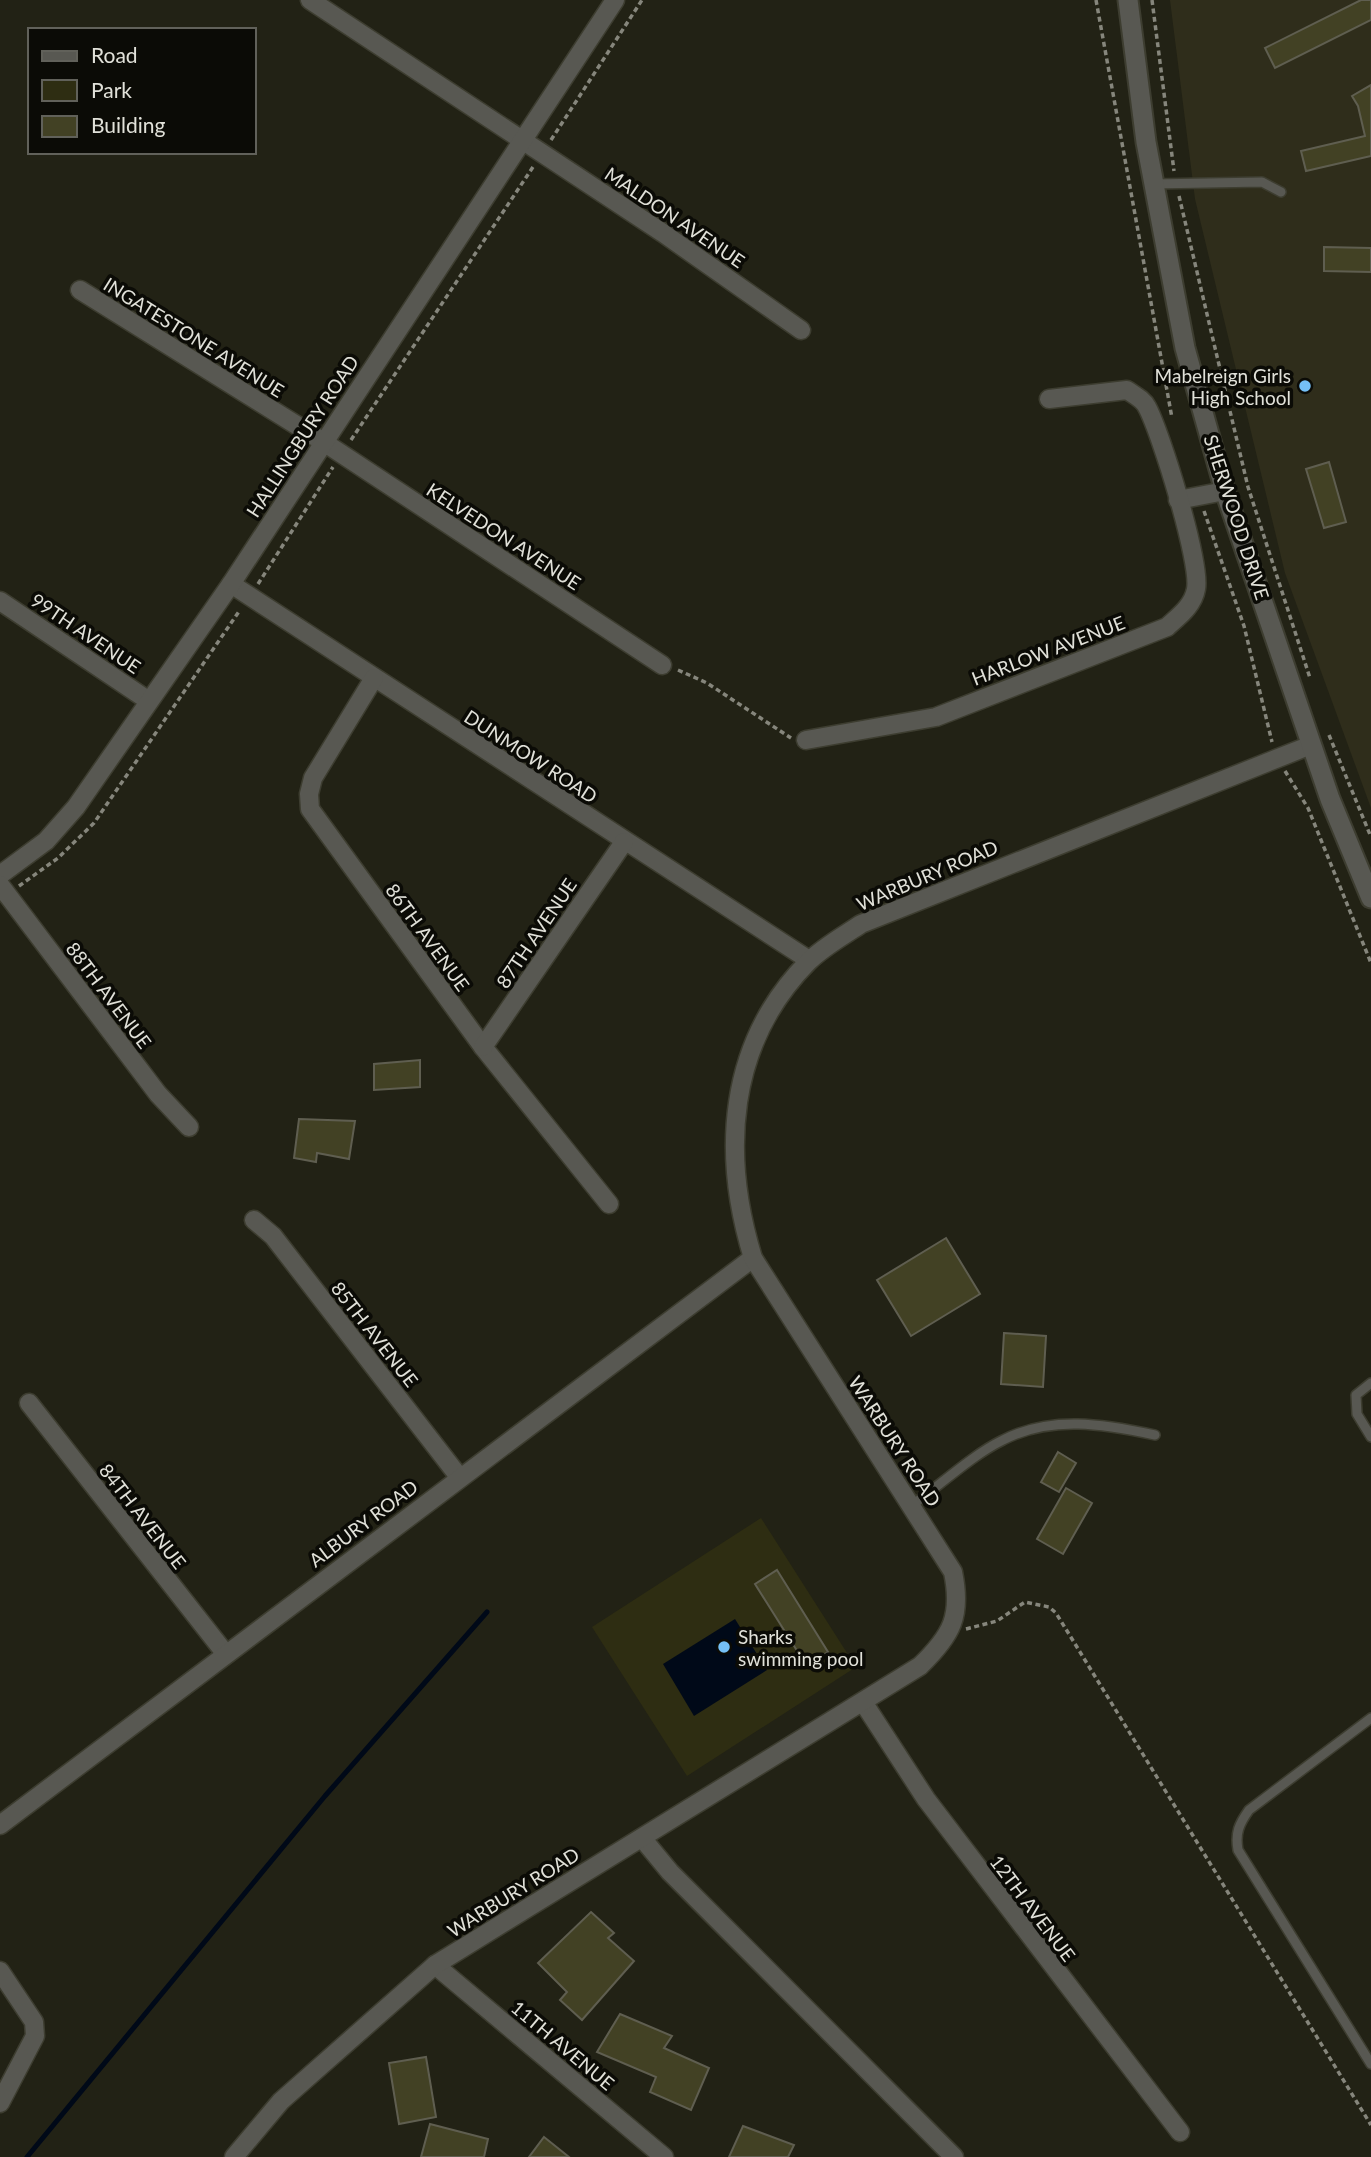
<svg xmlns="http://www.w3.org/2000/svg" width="1371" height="2157" viewBox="0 0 1371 2157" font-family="Lato,sans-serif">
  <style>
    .built { fill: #2f2d1b }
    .green { fill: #2e2d12 }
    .water { fill: #000918 }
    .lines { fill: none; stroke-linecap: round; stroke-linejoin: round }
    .stream { stroke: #000918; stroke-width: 5 }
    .building { fill: #424124; stroke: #5f5e50; stroke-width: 2 }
    .service-casing { stroke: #3d3d30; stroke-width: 12 }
    .minor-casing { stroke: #3d3d30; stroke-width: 21 }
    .tertiary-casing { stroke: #3d3d30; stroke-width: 23 }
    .path { stroke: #86867c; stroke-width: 3.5; stroke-dasharray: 5 3.5; stroke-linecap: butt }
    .service { stroke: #585852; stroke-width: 9 }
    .minor { stroke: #585852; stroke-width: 18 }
    .tertiary { stroke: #585852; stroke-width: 19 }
    .poi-dot { fill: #75c0f6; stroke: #0b0b06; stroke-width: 2.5 }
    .labels { text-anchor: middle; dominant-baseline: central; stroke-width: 7; stroke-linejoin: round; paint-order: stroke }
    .street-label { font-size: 19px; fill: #e1e1d9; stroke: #0b0b06 }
    .poi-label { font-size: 19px; fill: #e1e1d9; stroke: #0b0b06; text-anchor: end }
  </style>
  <rect width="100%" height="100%" fill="#222215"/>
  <polygon class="built" points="1170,0 1371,0 1371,808 1285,573 1195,199"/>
  <polygon class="green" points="761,1518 856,1667 687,1776 592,1627"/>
  <polygon class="water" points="735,1619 767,1670 694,1716 663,1664"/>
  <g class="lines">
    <polyline class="stream" points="27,2157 325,1796 487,1612"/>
  </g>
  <g class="building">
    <polygon points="1361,0 1371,0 1371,20 1275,68 1265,48"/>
    <polygon points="1371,85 1371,156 1306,171 1301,151 1365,136 1358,106 1352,96"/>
    <polygon points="1324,247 1371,248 1371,272 1324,271"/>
    <polygon points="1329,462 1346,522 1324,528 1306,469"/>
    <polygon points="420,1060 420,1087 374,1090 374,1064"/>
    <polygon points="299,1119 355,1121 349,1159 317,1153 316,1162 294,1158"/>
    <polygon points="946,1238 980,1294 911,1336 877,1280"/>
    <polygon points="1004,1333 1046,1336 1043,1387 1001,1384"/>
    <polygon points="1058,1452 1076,1463 1059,1492 1041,1482"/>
    <polygon points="1066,1488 1092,1503 1063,1554 1037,1539"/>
    <polygon points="777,1570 828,1652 806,1665 755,1584"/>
    <polygon points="591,1912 614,1933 608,1938 634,1961 582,2020 560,2000 567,1992 538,1963"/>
    <polygon points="620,2014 672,2036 664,2048 709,2068 691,2110 650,2092 656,2077 597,2052"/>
    <polygon points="426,2057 436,2117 399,2124 389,2063"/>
    <polygon points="430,2124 488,2139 484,2157 421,2157"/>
    <polygon points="743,2126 794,2145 788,2157 729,2157"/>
    <polygon points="544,2137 569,2157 529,2157"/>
  </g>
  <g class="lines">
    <g class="service-casing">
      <g id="service">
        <polyline points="1153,184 1262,182 1281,192"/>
        <polyline points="1371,1383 1356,1395 1357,1414 1371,1437"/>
        <path d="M911,1506C939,1486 972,1455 1003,1440C1051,1415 1104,1424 1155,1435"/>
        <path d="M1371,1718L1249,1810C1239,1824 1235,1833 1238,1850L1371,2064"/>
      </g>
    </g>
    <g class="minor-casing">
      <g id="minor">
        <polyline points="310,0 663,233 801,330"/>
        <polyline points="80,290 322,441 662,665"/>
        <polyline points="1178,500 1225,491"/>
        <polyline points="231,584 809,960"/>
        <polyline points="0,601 149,701"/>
        <polyline points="374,678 313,778 309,794 310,809 483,1047 609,1204"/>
        <path d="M806,740L936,717L1167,627C1179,616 1193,606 1196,589C1201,563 1161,433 1147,407C1143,399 1134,395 1127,390L1049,399"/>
        <polyline points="0,875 46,841 76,807 231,584 615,0"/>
        <polyline points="0,885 158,1094 189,1127"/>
        <polyline points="483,1047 624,842"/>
        <polyline points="254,1220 273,1236 460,1478"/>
        <polyline points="29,1403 225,1653"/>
        <polyline points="863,1702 926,1799 1180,2132"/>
        <polyline points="0,1825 753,1258"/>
        <polyline points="642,1838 670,1872 954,2157"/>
        <polyline points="435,1965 664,2157"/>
        <polyline points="0,1971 34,2022 35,2036 0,2103"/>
        <path d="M234,2157L281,2101L435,1965L920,1666C952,1635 962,1616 953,1572L753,1258C721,1154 727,1044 808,962C823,947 843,936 861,924L1311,745"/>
      </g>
    </g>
    <g class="tertiary-casing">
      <polyline id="tertiary" points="1128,0 1146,142 1185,348 1225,491 1330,799 1371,898"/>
    </g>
    <g class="path">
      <polyline points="1096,0 1172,418"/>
      <polyline points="1152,0 1174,171"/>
      <polyline points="551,140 642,0"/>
      <polyline points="1179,196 1248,487 1310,678"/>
      <polyline points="351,440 533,167"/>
      <polyline points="1204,511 1244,626 1272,742"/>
      <polyline points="258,584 333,467"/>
      <polyline points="678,670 707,683 791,738"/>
      <polyline points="1329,735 1371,837"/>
      <polyline points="1285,771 1308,808 1371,963"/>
      <polyline points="19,886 58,858 94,823 240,610"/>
      <polyline points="966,1629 997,1621 1025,1602 1049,1607 1056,1613 1371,2125"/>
    </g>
    <use href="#service" class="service"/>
    <use href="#minor" class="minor"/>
    <use href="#tertiary" class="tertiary"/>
  </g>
  <g class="poi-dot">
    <circle cx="1305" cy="386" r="7"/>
    <circle cx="724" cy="1647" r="7"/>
  </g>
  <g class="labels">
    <g class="street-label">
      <text transform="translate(675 217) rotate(34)">MALDON AVENUE</text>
      <text transform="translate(194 337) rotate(32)">INGATESTONE AVENUE</text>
      <text transform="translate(302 436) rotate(-57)">HALLINGBURY ROAD</text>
      <text transform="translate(1237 517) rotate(72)">SHERWOOD DRIVE</text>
      <text transform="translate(504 536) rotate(33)">KELVEDON AVENUE</text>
      <text transform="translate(86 633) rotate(34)">99TH AVENUE</text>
      <text transform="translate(1048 650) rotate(-21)">HARLOW AVENUE</text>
      <text transform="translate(531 756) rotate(33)">DUNMOW ROAD</text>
      <text transform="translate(927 875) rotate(-23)">WARBURY ROAD</text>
      <text transform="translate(536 933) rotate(-56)">87TH AVENUE</text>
      <text transform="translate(428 937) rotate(54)">86TH AVENUE</text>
      <text transform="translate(109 995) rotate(53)">88TH AVENUE</text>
      <text transform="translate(375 1334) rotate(52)">85TH AVENUE</text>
      <text transform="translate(895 1441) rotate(57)">WARBURY ROAD</text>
      <text transform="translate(143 1516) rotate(52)">84TH AVENUE</text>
      <text transform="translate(363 1523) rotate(-37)">ALBURY ROAD</text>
      <text transform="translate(513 1892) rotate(-32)">WARBURY ROAD</text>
      <text transform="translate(1033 1908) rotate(53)">12TH AVENUE</text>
      <text transform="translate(563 2045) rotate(40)">11TH AVENUE</text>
    </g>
    <g class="poi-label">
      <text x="1291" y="375">Mabelreign Girls<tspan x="1291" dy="22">High School</tspan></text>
      <text x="738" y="1636" text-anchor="start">Sharks<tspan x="738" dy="22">swimming pool</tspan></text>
    </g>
  </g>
  <rect x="28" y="28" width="228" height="126" fill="#0b0b06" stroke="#61615a" stroke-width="2"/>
  <rect x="42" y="51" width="35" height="10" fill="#585852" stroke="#61615a" stroke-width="2"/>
  <text x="91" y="63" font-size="21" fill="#e1e1d9">Road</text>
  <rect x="42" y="80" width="35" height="21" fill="#2e2d12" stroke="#61615a" stroke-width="2"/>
  <text x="91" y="98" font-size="21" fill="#e1e1d9">Park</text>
  <rect x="42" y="116" width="35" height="21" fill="#424124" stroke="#61615a" stroke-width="2"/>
  <text x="91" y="133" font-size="21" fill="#e1e1d9">Building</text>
</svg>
